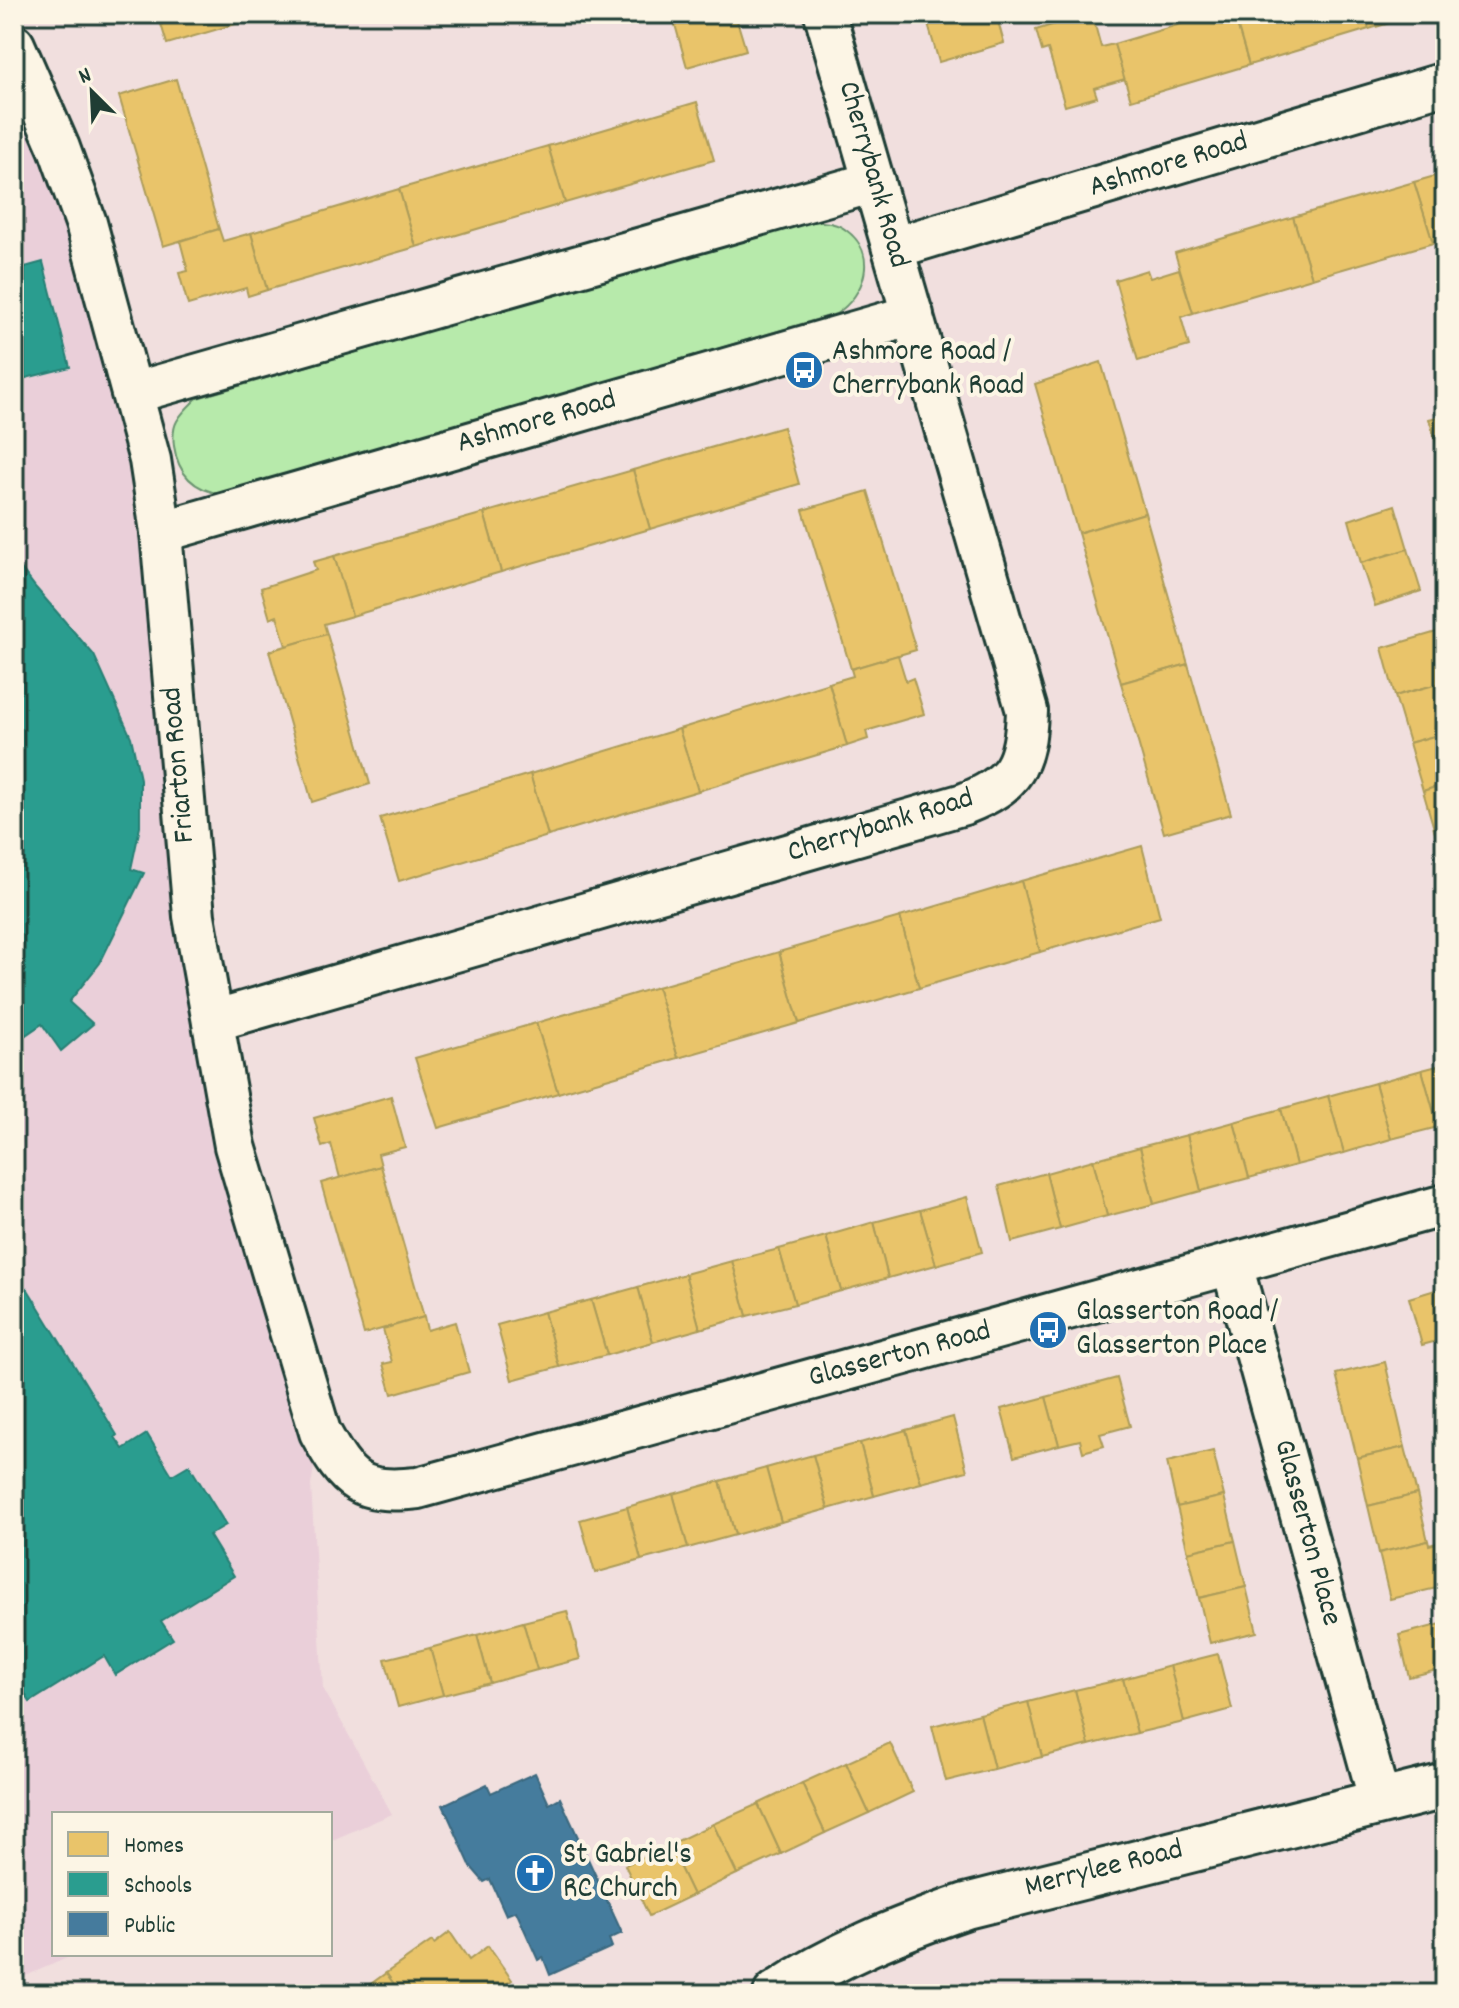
<svg xmlns="http://www.w3.org/2000/svg" width="1459" height="2008" viewBox="0 0 1459 2008" font-family="Dekko,sans-serif">
  <style>
    .built { fill: #eacfd9 }
    .green { fill: #b7eaab; stroke: #6b9470; stroke-width: 2 }
    .homes { fill: #e9c46a; stroke: #ac9c5a; stroke-width: 2 }
    .schools { fill: #2a9d8f; stroke: #278074; stroke-width: 2 }
    .public { fill: #457b9d; stroke: #3a687e; stroke-width: 2 }
    .lines { fill: none; stroke-linecap: round; stroke-linejoin: round }
    .minor-casing { stroke: #1f3d34; stroke-width: 46 }
    .secondary-casing { stroke: #1f3d34; stroke-width: 50 }
    .minor { stroke: #fcf5e5; stroke-width: 40 }
    .secondary { stroke: #fcf5e5; stroke-width: 44 }
    .labels { text-anchor: middle; dominant-baseline: central; stroke-width: 8; stroke-linejoin: round; paint-order: stroke }
    .street-label { font-size: 30px; fill: #1f3d34; stroke: #fcf5e5 }
    .poi-label { font-size: 30px; fill: #1f3d34; stroke: #fcf5e5; text-anchor: start }
  </style>
  <rect width="100%" height="100%" fill="#f1dfde"/>
  <filter id="ink" filterUnits="userSpaceOnUse"><feTurbulence type="fractalNoise" baseFrequency=".0125" numOctaves="2"/><feDisplacementMap in="SourceGraphic" scale="16" xChannelSelector="R" yChannelSelector="G"/><feConvolveMatrix kernelMatrix="1 2 1 2 8 2 1 2 1" color-interpolation-filters="sRGB"/></filter>
  <g filter="url(#ink)">
    <polygon class="built" points="38,99 135,400 194,916 320,1432 311,1485 323,1688 392,1814 330,1841 330,1814 54,1814 54,1954 76,1954 14,1981 14,106"/>
    <path class="green" d="M810,221C822,222 836,222 846,230C879,254 865,295 836,314L222,494C194,490 178,474 174,446C173,438 173,428 177,421C182,412 190,405 197,398Z"/>
    <g class="homes">
      <polygon points="158,14 270,14 167,44"/>
      <polygon points="672,14 735,14 746,50 687,67"/>
      <polygon points="925,14 996,14 1004,43 939,62"/>
      <polygon points="1087,14 1092,14 1101,47 1114,44 1125,79 1094,88 1097,97 1065,106 1048,49 1042,51 1036,30"/>
      <polygon points="1214,14 1234,14 1249,65 1131,100 1114,44"/>
      <polygon points="1234,14 1364,14 1369,29 1249,65"/>
      <polygon points="1364,14 1420,14 1369,29"/>
      <polygon points="176,79 219,229 163,246 119,96"/>
      <polygon points="697,102 714,160 565,203 548,146"/>
      <polygon points="548,146 565,203 416,247 399,189"/>
      <polygon points="1445,173 1445,239 1433,243 1414,182"/>
      <polygon points="1414,182 1433,243 1312,278 1293,217"/>
      <polygon points="399,189 416,247 267,290 251,233"/>
      <polygon points="1293,217 1312,278 1193,313 1175,253"/>
      <polygon points="219,229 223,241 251,233 267,290 248,296 246,288 188,305 179,273 188,271 180,241"/>
      <polygon points="1179,269 1193,313 1181,317 1189,346 1138,361 1115,280 1147,270 1150,278"/>
      <polygon points="1101,362 1145,513 1078,533 1035,384"/>
      <polygon points="1445,415 1445,471 1429,419"/>
      <polygon points="783,427 799,484 650,529 633,470"/>
      <polygon points="633,470 650,529 501,572 484,513"/>
      <polygon points="868,491 916,650 851,669 803,510"/>
      <polygon points="1395,505 1408,549 1361,563 1349,520"/>
      <polygon points="484,513 501,572 352,616 334,556"/>
      <polygon points="1145,513 1188,664 1121,683 1078,533"/>
      <polygon points="1408,549 1421,591 1375,606 1361,563"/>
      <polygon points="334,556 352,616 324,624 327,634 286,646 277,616 270,619 261,588 316,570 313,562"/>
      <polygon points="1440,631 1445,649 1445,682 1395,696 1382,648"/>
      <polygon points="327,634 370,784 312,802 269,651"/>
      <polygon points="898,655 906,681 913,678 924,714 866,731 868,739 847,746 829,683 853,676 851,669"/>
      <polygon points="1188,664 1231,814 1164,833 1121,683"/>
      <polygon points="1445,682 1445,733 1409,743 1395,696"/>
      <polygon points="829,683 847,746 698,791 679,729"/>
      <polygon points="679,729 698,791 548,836 530,774"/>
      <polygon points="1445,733 1445,784 1423,791 1409,743"/>
      <polygon points="530,774 548,836 399,881 380,818"/>
      <polygon points="1445,784 1445,836 1437,839 1423,791"/>
      <polygon points="1445,836 1445,866 1437,839"/>
      <polygon points="1142,846 1160,917 1040,952 1021,881"/>
      <polygon points="1021,881 1040,952 919,988 900,917"/>
      <polygon points="900,917 919,988 799,1023 779,952"/>
      <polygon points="779,952 799,1023 678,1058 657,987"/>
      <polygon points="657,987 678,1058 558,1093 536,1023"/>
      <polygon points="536,1023 558,1093 438,1128 415,1058"/>
      <polygon points="1445,1064 1445,1125 1438,1127 1422,1070"/>
      <polygon points="1422,1070 1438,1127 1391,1139 1375,1083"/>
      <polygon points="1375,1083 1391,1139 1344,1153 1328,1096"/>
      <polygon points="391,1096 405,1147 378,1154 381,1166 340,1178 331,1144 322,1147 314,1118"/>
      <polygon points="1328,1096 1344,1153 1296,1165 1281,1109"/>
      <polygon points="1281,1109 1296,1165 1249,1178 1234,1122"/>
      <polygon points="1234,1122 1249,1178 1201,1191 1187,1135"/>
      <polygon points="1187,1135 1201,1191 1154,1204 1140,1147"/>
      <polygon points="1140,1147 1154,1204 1107,1216 1093,1160"/>
      <polygon points="1093,1160 1107,1216 1060,1229 1046,1173"/>
      <polygon points="381,1166 424,1317 364,1334 321,1183"/>
      <polygon points="1046,1173 1060,1229 1012,1242 999,1186"/>
      <polygon points="967,1197 982,1252 936,1265 920,1210"/>
      <polygon points="920,1210 936,1265 888,1278 874,1222"/>
      <polygon points="874,1222 888,1278 841,1291 826,1236"/>
      <polygon points="826,1236 841,1291 795,1304 779,1249"/>
      <polygon points="779,1249 795,1304 747,1316 732,1261"/>
      <polygon points="732,1261 747,1316 700,1329 685,1274"/>
      <polygon points="685,1274 700,1329 653,1342 638,1287"/>
      <polygon points="638,1287 653,1342 607,1355 591,1300"/>
      <polygon points="1445,1287 1445,1339 1422,1345 1409,1298"/>
      <polygon points="591,1300 607,1355 559,1367 544,1312"/>
      <polygon points="544,1312 559,1367 512,1380 497,1325"/>
      <polygon points="424,1317 427,1330 455,1322 469,1372 392,1394 383,1364 392,1362 383,1329"/>
      <polygon points="1385,1362 1405,1447 1357,1458 1336,1374"/>
      <polygon points="1117,1378 1130,1426 1100,1434 1104,1446 1083,1452 1080,1440 1059,1445 1046,1397"/>
      <polygon points="1046,1397 1059,1445 1014,1457 1001,1409"/>
      <polygon points="953,1417 967,1471 921,1483 906,1430"/>
      <polygon points="906,1430 921,1483 874,1496 860,1443"/>
      <polygon points="860,1443 874,1496 828,1509 813,1455"/>
      <polygon points="1405,1447 1417,1494 1368,1506 1357,1458"/>
      <polygon points="1213,1451 1224,1496 1177,1507 1167,1462"/>
      <polygon points="813,1455 828,1509 781,1522 766,1468"/>
      <polygon points="766,1468 781,1522 735,1535 720,1481"/>
      <polygon points="720,1481 735,1535 688,1548 673,1494"/>
      <polygon points="673,1494 688,1548 641,1560 627,1507"/>
      <polygon points="1417,1494 1428,1541 1379,1553 1368,1506"/>
      <polygon points="1224,1496 1235,1541 1188,1552 1177,1507"/>
      <polygon points="627,1507 641,1560 595,1573 580,1520"/>
      <polygon points="1235,1541 1246,1587 1199,1598 1188,1552"/>
      <polygon points="1428,1541 1429,1545 1445,1541 1445,1586 1390,1599 1379,1553"/>
      <polygon points="1246,1587 1257,1632 1210,1643 1199,1598"/>
      <polygon points="567,1611 580,1659 537,1670 523,1622"/>
      <polygon points="523,1622 537,1670 490,1683 477,1635"/>
      <polygon points="1445,1623 1445,1668 1409,1677 1399,1635"/>
      <polygon points="477,1635 490,1683 443,1695 430,1648"/>
      <polygon points="430,1648 443,1695 398,1707 385,1659"/>
      <polygon points="1218,1654 1232,1709 1184,1722 1170,1666"/>
      <polygon points="1170,1666 1184,1722 1137,1733 1123,1679"/>
      <polygon points="1123,1679 1137,1733 1089,1745 1075,1690"/>
      <polygon points="1075,1690 1089,1745 1042,1757 1028,1702"/>
      <polygon points="1028,1702 1042,1757 994,1769 980,1714"/>
      <polygon points="980,1714 994,1769 946,1781 932,1726"/>
      <polygon points="890,1743 913,1792 869,1813 846,1763"/>
      <polygon points="846,1763 869,1813 825,1833 802,1783"/>
      <polygon points="802,1783 825,1833 781,1854 758,1804"/>
      <polygon points="758,1804 781,1854 737,1874 713,1824"/>
      <polygon points="713,1824 737,1874 693,1895 669,1845"/>
      <polygon points="669,1845 693,1895 649,1916 625,1865"/>
      <polygon points="450,1932 469,1960 488,1946 512,1980 492,1994 401,1994 386,1973 432,1941 434,1944"/>
      <polygon points="386,1973 401,1994 357,1994"/>
      <polygon points="1249,1986 1257,1990 1263,1989 1265,1994 1230,1994 1233,1990"/>
    </g>
    <g class="schools">
      <polygon points="43,262 70,367 14,381 14,270"/>
      <polygon points="14,559 36,588 94,655 131,737 140,779 140,827 131,869 144,873 100,963 69,1002 93,1024 61,1051 42,1024 14,1043"/>
      <polygon points="27,1288 117,1435 115,1437 123,1449 147,1434 172,1475 189,1465 226,1525 209,1535 234,1576 161,1621 173,1639 115,1675 104,1656 30,1702 14,1675 14,1296"/>
    </g>
    <polygon class="public" points="535,1773 549,1804 560,1798 622,1933 609,1939 612,1947 550,1975 543,1957 538,1960 516,1911 506,1915 490,1879 484,1882 471,1867 443,1805 487,1784 491,1793"/>
    <g class="lines">
      <g class="minor-casing">
        <g id="minor">
          <path d="M14,45L59,148L86,223L150,460L161,532L194,916L235,1146L320,1432C348,1483 360,1494 418,1488L1445,1205"/>
          <polyline points="893,248 1445,83"/>
          <polyline points="133,393 874,182"/>
          <polyline points="161,532 913,315"/>
          <path d="M213,1021L964,804C1015,784 1025,764 1027,711L825,14"/>
          <polyline points="1232,1265 1380,1802"/>
        </g>
      </g>
      <g class="secondary-casing">
        <path id="secondary" d="M776,1994C835,1955 899,1929 966,1906L1445,1786"/>
      </g>
      <use href="#minor" class="minor"/>
      <use href="#secondary" class="secondary"/>
    </g>
  </g>
  <defs>
    <g id="bus-disc" transform="scale(2)"><circle r="9.5" fill="#1f6fb2" stroke="#fcf5e5"/><path d="M-5-6H5V4H4V6H2V4H-2V6H-4V4H-5ZM-3.5-4V0h7V-4ZM-3.5 1.2v1.5H-2V1.2ZM2 1.2v1.5H3.5V1.2Z" fill="#fff"/></g>
    <g id="church-disc" transform="scale(2)"><circle r="9.5" fill="#1f6fb2" stroke="#fcf5e5"/><path d="M-1.2-6h2.4v3.5h3.3v2.4h-3.3V6h-2.4V-.1h-3.3v-2.4h3.3Z" fill="#fff"/></g>
  </defs>
  <g fill-rule="evenodd">
    <use href="#bus-disc" x="804" y="370"/>
    <use href="#bus-disc" x="1048" y="1330"/>
    <use href="#church-disc" x="535" y="1873"/>
  </g>
  <g class="labels">
    <g class="street-label">
      <text transform="translate(1169 166) rotate(-17)">Ashmore Road</text>
      <text transform="translate(872 175) rotate(74)">Cherrybank Road</text>
      <text transform="translate(537 423) rotate(-16)">Ashmore Road</text>
      <text transform="translate(180 765) rotate(-95)">Friarton Road</text>
      <text transform="translate(881 827) rotate(-17)">Cherrybank Road</text>
      <text transform="translate(900 1356) rotate(-15)">Glasserton Road</text>
      <text transform="translate(1306 1533) rotate(75)">Glasserton Place</text>
      <text transform="translate(1104 1870) rotate(-14)">Merrylee Road</text>
    </g>
    <g class="poi-label">
      <text x="832" y="353">Ashmore Road /<tspan x="832" dy="34">Cherrybank Road</tspan></text>
      <text x="1076" y="1313">Glasserton Road /<tspan x="1076" dy="34">Glasserton Place</tspan></text>
      <text x="563" y="1856">St Gabriel's<tspan x="563" dy="34">RC Church</tspan></text>
    </g>
  </g>
  <rect width="1459" height="2008" fill="none" stroke="#fcf5e5" stroke-width="48"/>
  <rect x="24" y="24" width="1411" height="1960" fill="none" stroke="#1f3d34" stroke-width="3" filter="url(#ink)"/>
  <rect x="52" y="1812" width="280" height="144" fill="#fcf5e5" stroke="#a4ab9e" stroke-width="2"/>
  <rect x="68" y="1832" width="40" height="24" fill="#e9c46a" stroke="#a4ab9e" stroke-width="2"/>
  <text x="124" y="1852" font-size="24" fill="#1f3d34">Homes</text>
  <rect x="68" y="1872" width="40" height="24" fill="#2a9d8f" stroke="#a4ab9e" stroke-width="2"/>
  <text x="124" y="1892" font-size="24" fill="#1f3d34">Schools</text>
  <rect x="68" y="1912" width="40" height="24" fill="#457b9d" stroke="#a4ab9e" stroke-width="2"/>
  <text x="124" y="1932" font-size="24" fill="#1f3d34">Public</text>
  <g transform="translate(92 92) rotate(336)" stroke="#fcf5e5" stroke-width="6" paint-order="stroke">
  <path d="M0-6L14 30L0 20L-14 30Z" fill="#1f3d34"/>
  <text y="-12" font-size="22" font-weight="bold" text-anchor="middle" fill="#1f3d34">N</text>
  </g>
</svg>
